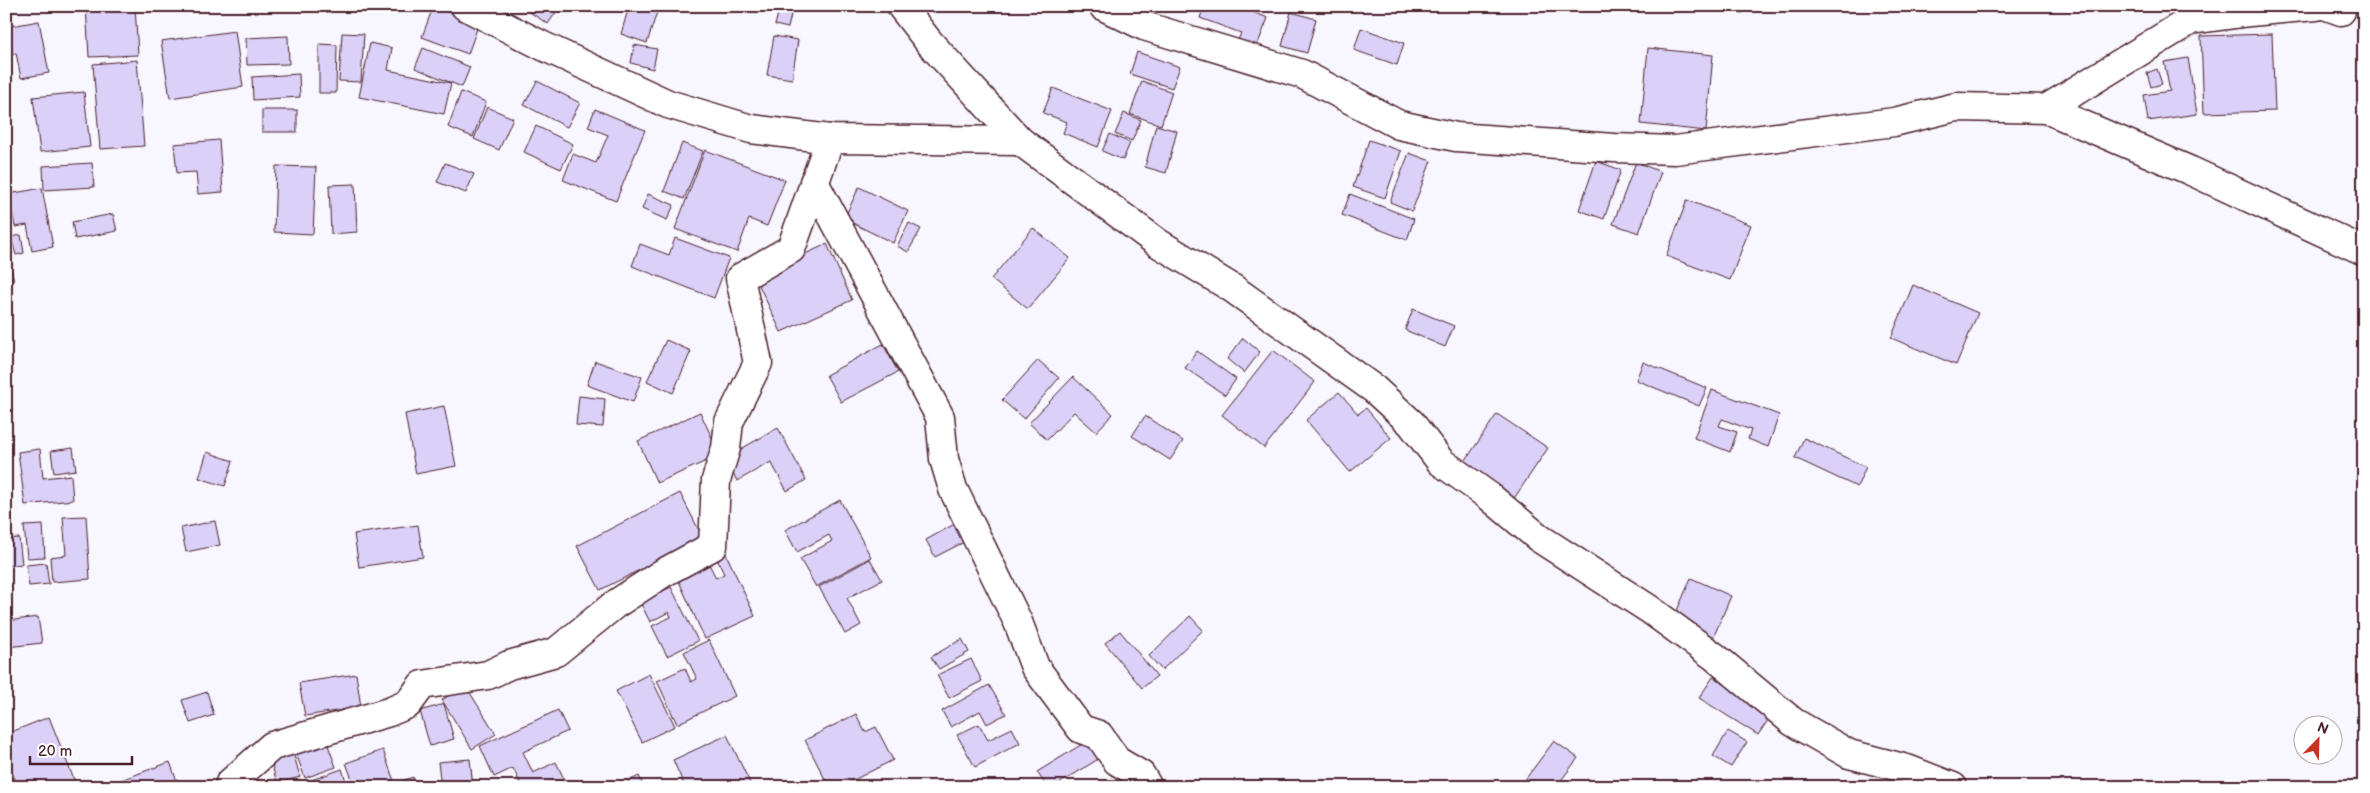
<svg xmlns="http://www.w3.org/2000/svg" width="2370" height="793" viewBox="0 0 2370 793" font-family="'Balsamiq Sans',sans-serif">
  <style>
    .building { fill: #dad0f8; stroke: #4a1f2b }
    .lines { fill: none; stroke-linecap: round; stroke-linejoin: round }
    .minor-casing { stroke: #4a1f2b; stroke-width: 31 }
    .minor { stroke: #fff; stroke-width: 28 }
  </style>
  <rect width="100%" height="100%" fill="#f8f6fe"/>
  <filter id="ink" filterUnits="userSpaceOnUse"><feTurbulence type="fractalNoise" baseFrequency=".02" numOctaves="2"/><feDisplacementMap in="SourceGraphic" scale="10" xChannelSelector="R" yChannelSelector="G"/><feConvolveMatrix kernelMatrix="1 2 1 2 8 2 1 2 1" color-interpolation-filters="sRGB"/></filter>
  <g filter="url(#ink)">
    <g class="building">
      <polygon points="86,6 135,6 138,55 89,57"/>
      <polygon points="532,6 560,6 548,24 528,11"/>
      <polygon points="629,6 659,6 647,43 621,34"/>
      <polygon points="780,6 793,6 788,28 775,25"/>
      <polygon points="1204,6 1237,6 1268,18 1255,51 1236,45 1241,33 1200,18"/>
      <polygon points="1685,6 1744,6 1743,13"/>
      <polygon points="433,7 479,23 468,54 422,37"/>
      <polygon points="1291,12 1316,19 1307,53 1282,46"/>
      <polygon points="39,21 49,73 21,78 16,53 6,55 6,27"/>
      <polygon points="1361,28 1404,43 1397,65 1354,50"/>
      <polygon points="235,31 243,87 170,98 161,41"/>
      <polygon points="342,33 364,34 361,82 339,81"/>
      <polygon points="2272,34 2275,111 2204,113 2201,36"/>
      <polygon points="288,36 289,64 247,65 246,38"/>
      <polygon points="774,36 798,40 792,79 767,75"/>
      <polygon points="370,43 392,48 388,70 451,83 444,114 359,97"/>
      <polygon points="319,44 337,45 336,93 319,93"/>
      <polygon points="634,45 657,49 653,69 631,63"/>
      <polygon points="423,48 470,67 462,87 415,68"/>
      <polygon points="1648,48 1713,55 1706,131 1641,124"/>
      <polygon points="1137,52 1180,67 1172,88 1130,74"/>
      <polygon points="2188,58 2197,114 2148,121 2144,95 2170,91 2164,62"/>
      <polygon points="137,60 144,146 100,149 93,64"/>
      <polygon points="2157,69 2162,84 2151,87 2147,73"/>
      <polygon points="299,74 300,97 253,100 252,77"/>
      <polygon points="537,81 580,103 567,127 524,105"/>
      <polygon points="1142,81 1172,92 1161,125 1130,114"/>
      <polygon points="1053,88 1112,111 1098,147 1063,133 1067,122 1043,113"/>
      <polygon points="84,92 90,147 40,152 33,97"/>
      <polygon points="461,92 486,102 473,137 448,127"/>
      <polygon points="487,107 513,118 499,150 474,139"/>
      <polygon points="595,109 645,130 616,201 563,180 573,154 596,163 608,135 588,127"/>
      <rect x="262" y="110" width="35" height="22"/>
      <polygon points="1124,113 1141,120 1132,141 1115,134"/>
      <polygon points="1156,125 1177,131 1166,173 1145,167"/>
      <polygon points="536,126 573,144 561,169 524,152"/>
      <polygon points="1110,134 1130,143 1123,160 1102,151"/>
      <polygon points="219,140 223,192 198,194 196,172 177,173 174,144"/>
      <polygon points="1369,140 1401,151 1385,198 1353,187"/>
      <polygon points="682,143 703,151 684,199 664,191"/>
      <polygon points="705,150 785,180 767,226 749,219 737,252 675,229"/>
      <polygon points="1409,153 1431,161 1412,211 1390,202"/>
      <polygon points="1596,161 1621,170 1604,219 1579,210"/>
      <polygon points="1636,162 1661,172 1639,233 1613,224"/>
      <polygon points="92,163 94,187 44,190 43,166"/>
      <polygon points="445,163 474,174 466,193 437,182"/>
      <polygon points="276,166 316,167 313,234 274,232"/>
      <polygon points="355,184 357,232 331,234 329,185"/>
      <polygon points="859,187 908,211 893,243 844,219"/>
      <polygon points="42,188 53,247 32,251 27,225 15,227 9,194"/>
      <polygon points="648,194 674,205 667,220 642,209"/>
      <polygon points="1350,194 1414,219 1407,240 1342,215"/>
      <polygon points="1687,200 1751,225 1730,280 1666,256"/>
      <polygon points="113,214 117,231 75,239 72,222"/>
      <polygon points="909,223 921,229 908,252 897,246"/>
      <polygon points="1033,228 1070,258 1028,309 991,279"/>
      <polygon points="21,235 24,253 16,255 11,237"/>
      <polygon points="675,238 729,258 714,298 632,266 640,244 669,255"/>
      <polygon points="827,244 852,300 781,332 755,277"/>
      <polygon points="6,252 14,280 6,282"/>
      <polygon points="1913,285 1978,313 1956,365 1891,338"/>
      <polygon points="1413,309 1454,326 1445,347 1405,330"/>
      <polygon points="1243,338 1260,352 1244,373 1227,359"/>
      <polygon points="666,340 691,351 673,393 647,381"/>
      <polygon points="883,344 898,372 841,402 826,375"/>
      <polygon points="1273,350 1315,382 1264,448 1222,415"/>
      <polygon points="1197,351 1236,379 1225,395 1185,368"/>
      <polygon points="1038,360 1059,378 1024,419 1002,400"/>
      <polygon points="595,361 642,377 633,402 587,385"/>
      <polygon points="1643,362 1707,388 1699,406 1636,380"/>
      <polygon points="1073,377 1113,414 1096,432 1074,412 1047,440 1029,423"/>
      <polygon points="1712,390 1779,415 1768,447 1748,439 1751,430 1722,419 1719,426 1737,432 1730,452 1694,438"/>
      <polygon points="1339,392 1358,414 1366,408 1391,438 1350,472 1306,420"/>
      <polygon points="579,396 605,399 603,427 576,425"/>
      <polygon points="444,406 456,466 416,474 405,414"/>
      <polygon points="700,412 720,455 657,483 638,441"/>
      <polygon points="1497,414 1548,448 1513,500 1461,467"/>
      <polygon points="1145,416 1183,441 1170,460 1132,436"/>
      <polygon points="778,428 806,480 787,491 771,462 737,481 725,458"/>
      <polygon points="1804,438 1866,467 1857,487 1795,458"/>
      <polygon points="73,448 76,470 54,473 51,451"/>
      <polygon points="40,449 43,478 71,475 73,500 25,505 18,452"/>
      <polygon points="207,452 233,461 225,486 199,478"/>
      <polygon points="680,493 703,538 600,590 577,546"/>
      <polygon points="840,500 871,557 816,587 800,559 832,541 829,535 797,552 785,530"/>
      <polygon points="86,516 90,579 52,582 50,557 66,555 63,517"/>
      <polygon points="215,521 220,545 186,552 181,528"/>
      <polygon points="960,521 970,539 935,557 926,540"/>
      <polygon points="43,525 45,557 27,558 24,526"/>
      <polygon points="418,525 423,557 359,567 354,534"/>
      <polygon points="19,538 22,564 6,566 6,539"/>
      <polygon points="726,554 755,616 705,639 677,577 708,562 716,578 724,574 717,559"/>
      <polygon points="870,559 882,580 847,598 861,625 845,634 819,587"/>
      <polygon points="46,563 49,584 29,586 26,565"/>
      <polygon points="1691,578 1731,596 1713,638 1673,620"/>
      <polygon points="671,587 698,641 667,656 652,626 671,617 669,612 650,622 640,602"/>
      <polygon points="1190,616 1203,630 1162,670 1149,656"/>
      <polygon points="38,617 42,643 7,647 6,621"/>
      <polygon points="1120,631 1157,676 1142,688 1105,643"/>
      <polygon points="962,639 969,652 939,669 931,657"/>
      <polygon points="709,640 735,696 677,724 657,681 685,668 691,682 697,679 684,652"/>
      <polygon points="971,659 982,681 949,698 937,675"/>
      <polygon points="356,674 361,707 305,716 299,683"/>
      <polygon points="649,674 675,726 642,742 616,691"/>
      <polygon points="1713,677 1772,714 1758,735 1699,698"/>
      <polygon points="465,685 496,734 472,749 442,700"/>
      <polygon points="989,685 1006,714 987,724 980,711 951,727 942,711"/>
      <polygon points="207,692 214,715 190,723 182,700"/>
      <polygon points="444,704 454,739 430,746 420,711"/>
      <polygon points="558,710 568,731 523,752 533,773 556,762 564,779 548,787 522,787 513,768 494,777 480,746"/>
      <polygon points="856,714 865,732 876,727 893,760 840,787 829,787 805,740"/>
      <polygon points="49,717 77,787 18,787 6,757 6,734"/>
      <polygon points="979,724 988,740 1012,728 1020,743 975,767 957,735"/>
      <polygon points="1728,731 1747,742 1731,767 1713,756"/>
      <polygon points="727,735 752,787 685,787 673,760"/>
      <polygon points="325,737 336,767 305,778 294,748"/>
      <polygon points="1092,738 1103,756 1054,787 1047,787 1037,772"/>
      <polygon points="1554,741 1578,758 1556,787 1523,787 1521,785"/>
      <polygon points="383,750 394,781 376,787 355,787 346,763"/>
      <polygon points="293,752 300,777 277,783 270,758"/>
      <polygon points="470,759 473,787 441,787 438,762"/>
      <polygon points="170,762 179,787 111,787 110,784"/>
      <polygon points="342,769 348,787 292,787"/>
      <polygon points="639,776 644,787 617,787"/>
      <polygon points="413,777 416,787 385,787"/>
    </g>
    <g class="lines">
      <g class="minor-casing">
        <g id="minor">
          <polyline points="465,6 543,46 668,104 751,129 830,139 1020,141"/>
          <polyline points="901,6 929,42 1020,141 1158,243 1232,288 1374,389 1411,423 1441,462 1490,497 1539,538 1649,609 1715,657 1793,722 1849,754 1907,769 1953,787"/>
          <polyline points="1103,6 1144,26 1302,74 1399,125 1456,137 1614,148 1675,150 1894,122 1956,107 2046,109 2191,20 2250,12 2316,6"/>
          <polyline points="2327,6 2341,11 2340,6"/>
          <polyline points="2046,109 2191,171 2364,251"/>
          <polyline points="814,182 940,417 944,459 953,489 1018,622 1035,667 1081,729 1099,735 1117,761 1141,775 1148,787"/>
          <polyline points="230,787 230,783 272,746 389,712 408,704 422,685 488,675 509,665 556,652 614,605 663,573 713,546 716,480 726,448 729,422 758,363 740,278 791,249 830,139"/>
        </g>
      </g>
      <use href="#minor" class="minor"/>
    </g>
  </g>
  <rect width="2370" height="793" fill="none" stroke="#fff" stroke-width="25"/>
  <rect x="12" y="12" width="2345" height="768" fill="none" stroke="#4a1f2b" stroke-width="2" filter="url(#ink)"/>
  <g transform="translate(2318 740) rotate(23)"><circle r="24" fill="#ffffff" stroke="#b7a5aa"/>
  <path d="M0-4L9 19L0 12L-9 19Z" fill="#c8321e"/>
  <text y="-8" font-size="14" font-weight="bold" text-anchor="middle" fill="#4a1f2b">N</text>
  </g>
  <path d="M30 756v8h102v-8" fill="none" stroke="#4a1f2b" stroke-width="2.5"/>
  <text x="38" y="756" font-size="15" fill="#4a1f2b" stroke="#ffffff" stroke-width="4" paint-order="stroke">20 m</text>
</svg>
